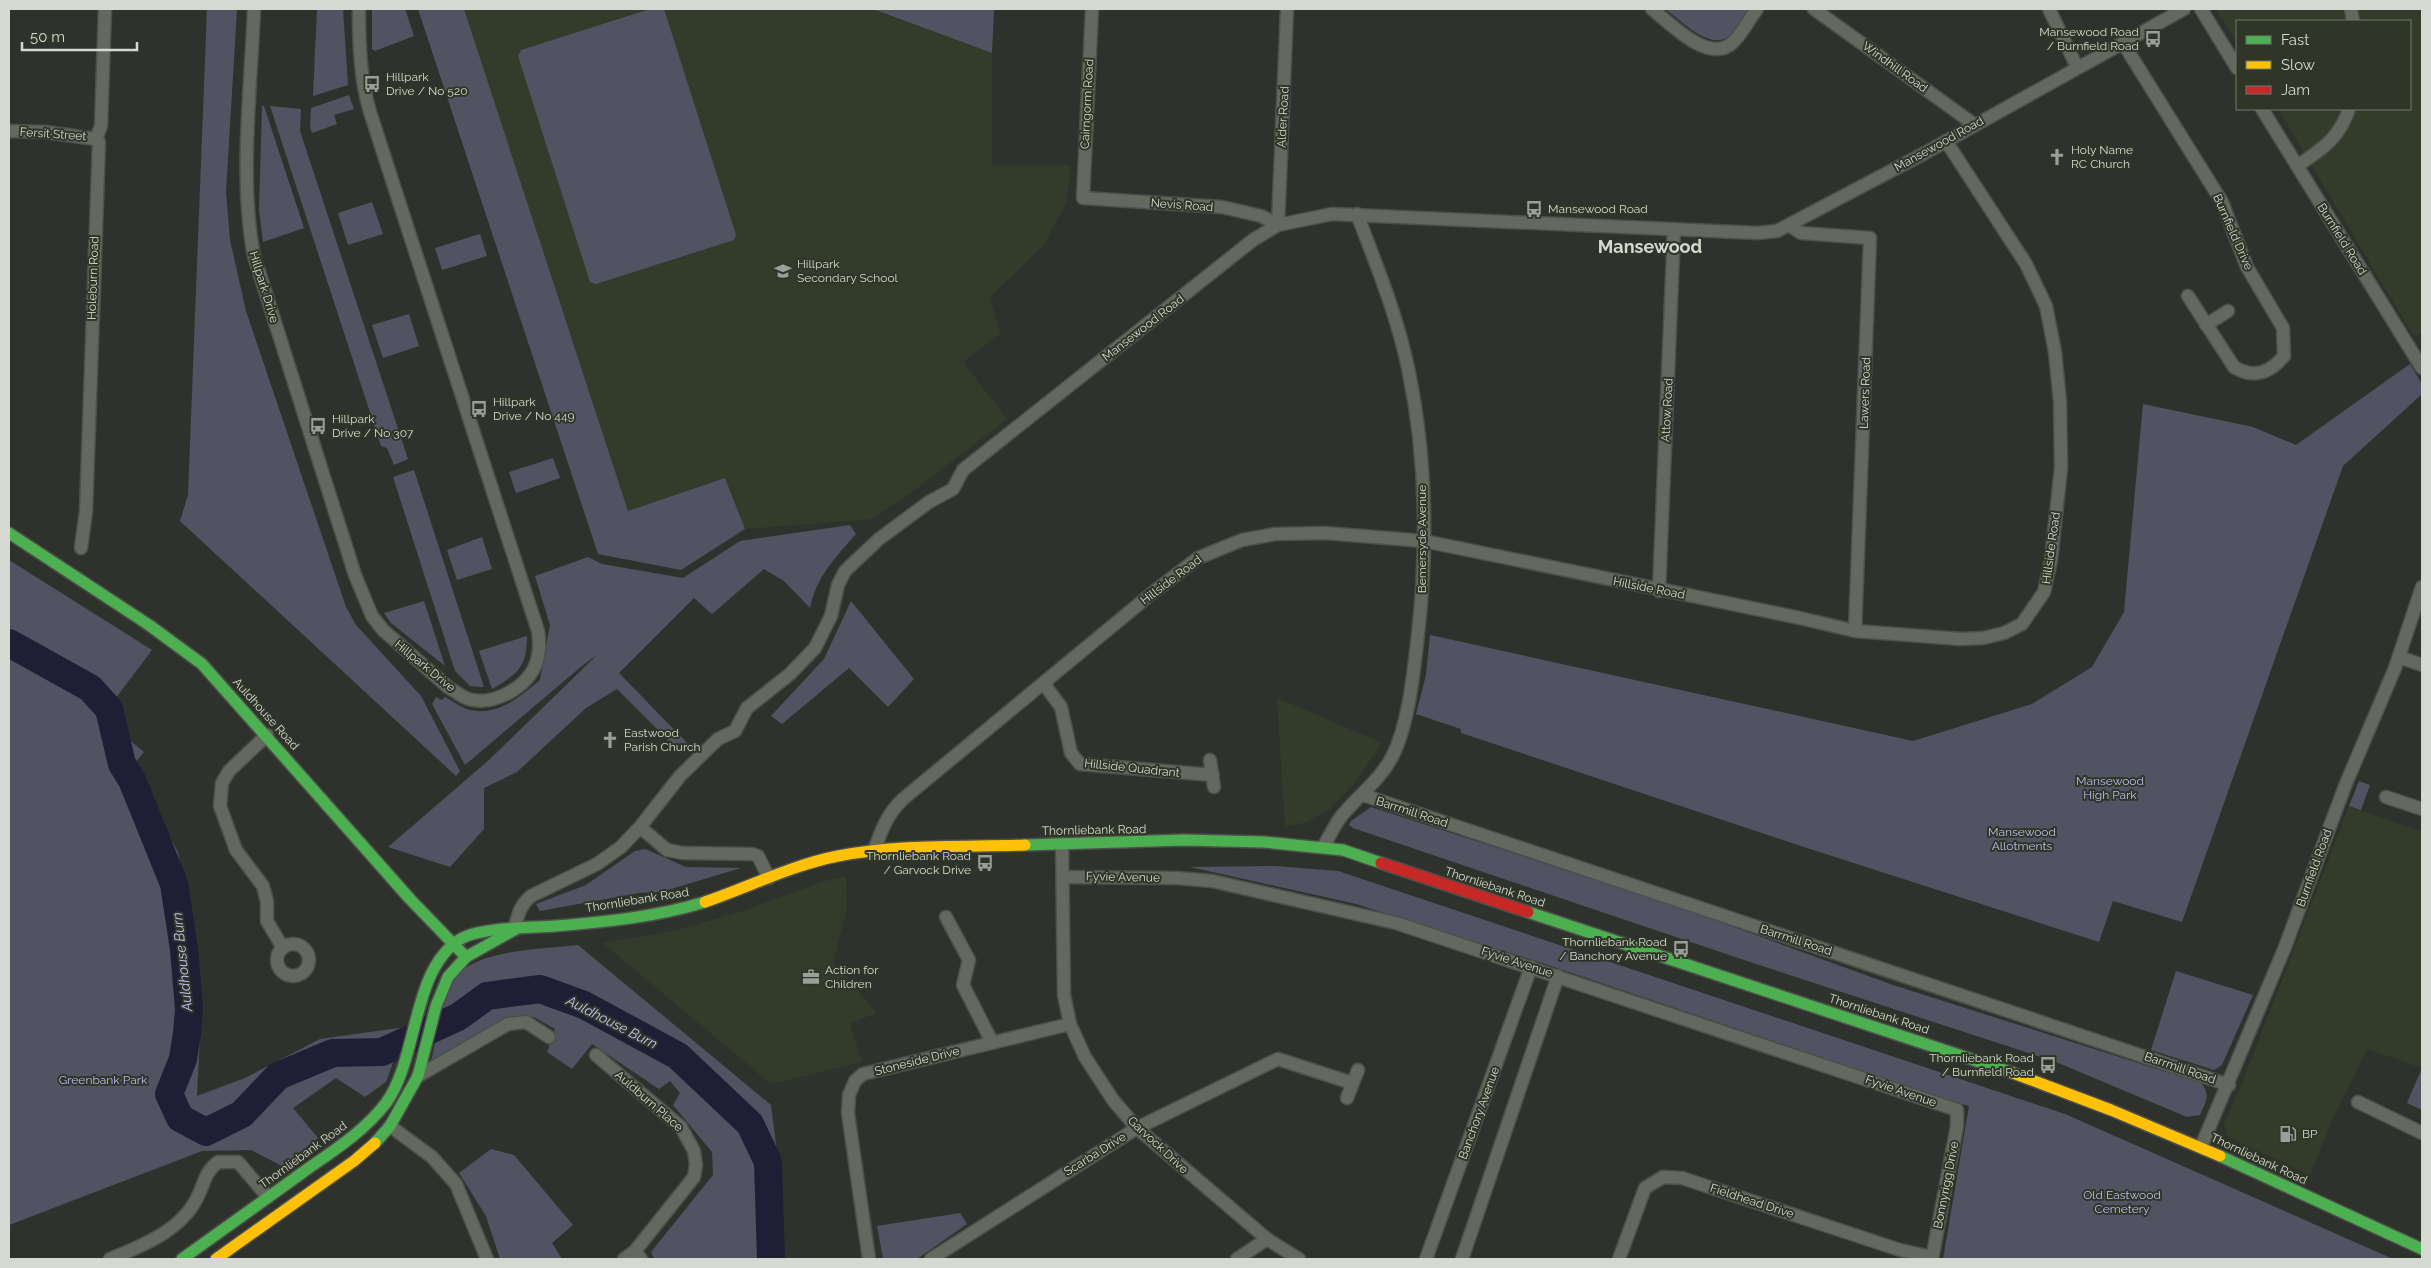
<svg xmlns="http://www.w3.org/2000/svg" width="2431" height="1268" viewBox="0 0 2431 1268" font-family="Raleway,sans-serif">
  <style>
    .built { fill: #333c2a }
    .green { fill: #525362 }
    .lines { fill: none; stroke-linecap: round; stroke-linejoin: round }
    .river { stroke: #1f1e34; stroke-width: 28 }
    .street-casing { stroke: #4d4f4b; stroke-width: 15 }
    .fast-casing { stroke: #4d4f4b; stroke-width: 14 }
    .slow-casing { stroke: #4d4f4b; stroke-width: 14 }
    .jam-casing { stroke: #4d4f4b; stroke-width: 14 }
    .street { stroke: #64685f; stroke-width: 12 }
    .fast { stroke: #4caf50; stroke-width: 11 }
    .slow { stroke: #ffc107; stroke-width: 11 }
    .jam { stroke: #c62828; stroke-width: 11 }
    .labels { text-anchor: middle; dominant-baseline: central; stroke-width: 4; stroke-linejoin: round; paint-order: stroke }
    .poi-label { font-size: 12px; fill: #d5d9d1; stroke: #2f3628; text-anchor: start }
    .street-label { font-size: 12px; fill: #d5d9d1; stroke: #2f3628 }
    .park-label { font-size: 12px; fill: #bcbdf4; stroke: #2f3628 }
    .water-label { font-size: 14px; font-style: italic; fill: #c1c2f9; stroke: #2f3628 }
    .district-label { font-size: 18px; font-weight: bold; fill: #d5d9d1; stroke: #2f3628 }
  </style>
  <rect width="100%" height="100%" fill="#2f322c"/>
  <g class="built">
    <polygon points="464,9 873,9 992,53 992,165 1071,165 1066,204 1044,244 990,297 1000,334 963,362 1007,419 916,489 871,519 745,529 725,478 628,511"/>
    <polygon points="2216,9 2422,9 2422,333 2414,337 2278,109 2410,109 2410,21 2237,21 2237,43"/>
    <polygon points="1277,698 1382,743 1354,784 1329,809 1307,822 1285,827"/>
    <polygon points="2349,806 2422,832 2422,1068 2367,1049 2333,1119 2310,1175 2230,1138 2226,1134 2224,1124 2243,1081"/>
    <polygon points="846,876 847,909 833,962 877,1013 850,1023 862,1062 771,1084 603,943 674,931 743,911 822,882"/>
  </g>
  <g class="green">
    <polygon points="207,9 237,9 226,192 230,240 246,311 346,607 356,625 421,696 460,771 456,776 180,521 188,495"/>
    <polygon points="317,9 343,9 348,85 313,96"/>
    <polygon points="372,9 405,9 414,36 375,51 372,49"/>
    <polygon points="418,9 464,9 628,511 725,478 745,529 681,570 598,554"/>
    <polygon points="650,9 664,9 736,235 734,240 596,284 590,282 518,56 521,50"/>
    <polygon points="873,9 994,9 992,53"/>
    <path d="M1665,9H1749C1743,17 1736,32 1728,37C1708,50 1681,20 1665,9Z"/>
    <polygon points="349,95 354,109 334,115 337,124 312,133 310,128 311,108"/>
    <polygon points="262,106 264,106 304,228 263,242 259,209"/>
    <polygon points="270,106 301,109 300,131 408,459 394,465 387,448 381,446"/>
    <polygon points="372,202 383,234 348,245 338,213"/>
    <polygon points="480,234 487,256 442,270 435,248"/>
    <polygon points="409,314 419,346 383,358 372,325"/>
    <polygon points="2410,364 2422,384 2422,394 2343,466 2182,922 2113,901 2099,942 1804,847 1461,733 1461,729 1416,714 1426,675 1430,635 1913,741 2032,704 2092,667 2124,612 2143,404 2253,427 2296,445"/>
    <polygon points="553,458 560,478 516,493 509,472"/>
    <polygon points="414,470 484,687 470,686 455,671 393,477"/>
    <path d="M850,525L856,534C834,559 817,576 810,608L784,581L764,569L712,614L694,598L619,673L689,745L681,753L617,689L586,708L517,772L484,788V829L450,867L388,847L489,760L597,655L583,665L465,765L432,704L436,697L442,700L445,697C452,701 462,708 470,710C499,716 519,697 540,680L550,625L535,576L588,557L602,564L683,578L740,541Z"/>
    <polygon points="482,537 492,569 457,580 447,550"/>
    <polygon points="9,560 152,650 109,707 114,727 144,752 135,763 142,788 178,852 192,920 193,1035 200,1035 197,1096 245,1078 320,1039 406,1027 386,1082 365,1097 336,1078 293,1108 318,1138 282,1166 251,1150 202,1151 9,1225"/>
    <polygon points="424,601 445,666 391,623 384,613"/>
    <polygon points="851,601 914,679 888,707 849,668 782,724 771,716 824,659"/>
    <path d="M527,636C527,668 517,674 492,689L479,651Z"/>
    <polygon points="2359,781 2370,785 2361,810 2349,806"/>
    <path d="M1371,807L1676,906L1893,985L2201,1083C2211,1095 2206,1102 2200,1115L2187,1117L2056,1062L1750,962L1353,828L1349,825L1351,821Z"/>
    <polygon points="645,849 686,867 741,868 661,892 639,893 540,911 536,904 586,885 635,851"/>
    <polygon points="1275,866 1338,871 2065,1114 2393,1259 1943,1259 1969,1106 1950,1101 1545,964 1356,904 1190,867"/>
    <path d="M578,945L771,1105L778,1161L761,1167L765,1259H654L651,1252L713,1175L712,1152L673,1105L680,1093L670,1081L659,1089L592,1044L572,1069L547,1052L555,1029L534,1017H513L431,1062C435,1047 443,994 449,984C471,948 540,950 578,945Z"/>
    <polygon points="2176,971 2253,995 2222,1065 2214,1070 2151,1050"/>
    <polygon points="2422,1068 2422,1110 2407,1103"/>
    <polygon points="491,1149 514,1155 573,1225 552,1243 562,1259 500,1259 486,1216 459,1173"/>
    <polygon points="780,1178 784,1259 777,1259 775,1179"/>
    <polygon points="960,1213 967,1224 917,1259 883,1258 877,1226"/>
  </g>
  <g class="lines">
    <polyline class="river" points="9,643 90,688 109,709 122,764 132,780 174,884 184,949 189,1009 187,1033 183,1059 169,1094 180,1118 206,1132 242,1114 278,1076 333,1053 382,1052 458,1017 487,996 540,989 584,1005 678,1056 750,1124 768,1162 771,1259"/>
    <g class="street-casing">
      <g id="street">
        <path d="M254,9C251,88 239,179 254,256L355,575L372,616L383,630L448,687L462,696C486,710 525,690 535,666C540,654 540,643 538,631L370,112C360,78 359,45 359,9"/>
        <polyline points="1092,9 1083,198 1222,207 1261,216 1278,225 1287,9"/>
        <path d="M1652,9C1670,23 1707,63 1731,44C1741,36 1749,19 1757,9"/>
        <polyline points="1814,9 1975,125"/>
        <polyline points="2049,9 2077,67"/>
        <polyline points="2201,9 2237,68"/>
        <polyline points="2351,9 2353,21"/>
        <path d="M2123,43L2222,202L2247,267L2283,328L2284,356C2270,373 2254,379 2234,367L2188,296"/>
        <polyline points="2262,109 2422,368"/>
        <polyline points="9,131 45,132 96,139"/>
        <path d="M2297,166C2322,149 2339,139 2349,109"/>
        <polyline points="1790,226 1801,233 1870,238 1855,631"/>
        <polyline points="2206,325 2228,311"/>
        <polyline points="81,548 86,511 99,142 96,139 101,126 105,9"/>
        <polyline points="1659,591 1674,229"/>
        <polyline points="2399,657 2422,665"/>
        <polyline points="1044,684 1061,707 1071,753 1080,764 1213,775"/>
        <polyline points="267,735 229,771 222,783 220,806 236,850 263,886 267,902 267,921 283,948"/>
        <polyline points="1210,760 1214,787"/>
        <polyline points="1363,795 2229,1085"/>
        <polyline points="2386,797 2422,809"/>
        <polyline points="640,827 667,850 683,853 752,854 758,856 769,878"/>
        <polyline points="1062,844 1064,995 1070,1024 1085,1057 1113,1100 1137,1128 1267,1239 1299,1259"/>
        <path d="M1323,847C1329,838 1334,826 1340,818C1356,797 1379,782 1392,757C1408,726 1413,678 1417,643C1428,552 1427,458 1408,368C1397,315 1376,264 1357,214"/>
        <path d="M874,851C881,831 887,814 903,799L1151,594L1198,558L1242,540L1275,534L1325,533L1424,541L1800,618L1855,631L1961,639L1983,638L2004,633L2022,624L2044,592L2051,560L2061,468L2060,402L2055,352L2046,306L2026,264L1946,141"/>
        <polyline points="1063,877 1177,878 1212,881 1396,923 1957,1110 1957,1126 1932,1259"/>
        <polyline points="946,917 969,960 963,985 992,1042"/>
        <path d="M514,930C518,916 519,906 531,896L597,864L621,847L640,827L680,776L718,739L735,731L747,708L790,674L815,648L831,616L838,585L845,571L879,539L929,502L953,489L963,470L1253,240L1278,225L1332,214L1758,233L1777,231L1925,153L2184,9"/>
        <circle cx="293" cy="960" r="16"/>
        <polyline points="596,1055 681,1127 694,1151 696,1165 694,1177 635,1251"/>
        <polyline points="418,1076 508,1024 526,1022 549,1037"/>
        <polyline points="1347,1098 1358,1070"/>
        <polyline points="2358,1102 2422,1133"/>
        <polyline points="390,1126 432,1157 456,1184 487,1259"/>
        <polyline points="2201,1147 2285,947 2345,786 2395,668 2422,587"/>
        <path d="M110,1259C141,1246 181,1231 197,1198C205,1183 204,1173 218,1162H238L268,1197"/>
        <polyline points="624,1259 635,1251 641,1259"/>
        <polyline points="869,1259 848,1113 849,1095 855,1081 863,1074 1070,1024"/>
        <polyline points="931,1259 1137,1128 1278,1059 1352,1083"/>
        <polyline points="1237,1259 1267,1239"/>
        <polyline points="1426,1259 1531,967"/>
        <polyline points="1462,1259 1558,976"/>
        <polyline points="1619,1259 1645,1188 1663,1177 1682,1178 1900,1250 1932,1257"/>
      </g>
    </g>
    <g class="fast-casing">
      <g id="fast">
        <polyline points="9,533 149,625 202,664 410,899 466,957"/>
        <polyline points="1025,845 1183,840 1264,842 1343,850 1381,863"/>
        <polyline points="1528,912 2013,1073"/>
        <polyline points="375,1143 390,1126 418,1076 436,1006 448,977 466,957 514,930"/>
        <polyline points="2220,1156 2422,1249"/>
        <path d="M182,1259C222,1230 262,1202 302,1173C331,1152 364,1132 386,1103C419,1057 411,972 459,940C478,927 531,928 555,926C605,922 656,917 705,902"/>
      </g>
    </g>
    <g class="slow-casing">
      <g id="slow">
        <path d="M705,902C749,887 792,865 838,856C900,844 963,847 1025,845"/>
        <polyline points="2013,1073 2111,1110 2220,1156"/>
        <polyline points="216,1259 354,1161 375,1143"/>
      </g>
    </g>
    <g class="jam-casing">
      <polyline id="jam" points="1381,863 1528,912"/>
    </g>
    <use href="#street" class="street"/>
    <use href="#fast" class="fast"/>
    <use href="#slow" class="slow"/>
    <use href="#jam" class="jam"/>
  </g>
  <defs>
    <g id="bus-bare" transform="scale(1.35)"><path d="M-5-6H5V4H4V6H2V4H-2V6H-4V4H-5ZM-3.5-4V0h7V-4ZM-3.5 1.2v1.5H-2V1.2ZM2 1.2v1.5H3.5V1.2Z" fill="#9b9f97" stroke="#2f3628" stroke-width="2.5" paint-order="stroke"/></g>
    <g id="church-bare" transform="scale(1.35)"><path d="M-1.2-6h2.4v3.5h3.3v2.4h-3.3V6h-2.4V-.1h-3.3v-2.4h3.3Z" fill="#9b9f97" stroke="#2f3628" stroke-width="2.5" paint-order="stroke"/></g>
    <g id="school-bare" transform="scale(1.35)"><path d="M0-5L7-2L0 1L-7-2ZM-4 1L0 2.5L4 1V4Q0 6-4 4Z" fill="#9b9f97" stroke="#2f3628" stroke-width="2.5" paint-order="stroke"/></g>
    <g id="office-bare" transform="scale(1.35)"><path d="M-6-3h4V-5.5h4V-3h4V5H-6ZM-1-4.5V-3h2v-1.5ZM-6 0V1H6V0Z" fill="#9b9f97" stroke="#2f3628" stroke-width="2.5" paint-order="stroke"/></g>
    <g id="fuel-bare" transform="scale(1.35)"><path d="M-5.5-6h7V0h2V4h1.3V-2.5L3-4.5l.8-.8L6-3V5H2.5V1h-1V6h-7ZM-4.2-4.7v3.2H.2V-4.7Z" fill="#9b9f97" stroke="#2f3628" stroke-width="2.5" paint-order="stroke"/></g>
  </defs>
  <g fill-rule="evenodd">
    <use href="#bus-bare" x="2153" y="39"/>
    <use href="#bus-bare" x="372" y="84"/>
    <use href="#church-bare" x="2057" y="157"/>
    <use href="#bus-bare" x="1534" y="209"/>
    <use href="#school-bare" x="783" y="271"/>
    <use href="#bus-bare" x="479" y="409"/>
    <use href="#bus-bare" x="318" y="426"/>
    <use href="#church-bare" x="610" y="740"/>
    <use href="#bus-bare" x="985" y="863"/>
    <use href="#bus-bare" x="1681" y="949"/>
    <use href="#office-bare" x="811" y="977"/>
    <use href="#bus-bare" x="2048" y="1065"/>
    <use href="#fuel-bare" x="2288" y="1134"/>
  </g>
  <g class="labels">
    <g class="poi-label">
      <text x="2139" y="32" text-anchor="end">Mansewood Road<tspan x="2139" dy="14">/ Burnfield Road</tspan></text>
      <text x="386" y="77">Hillpark<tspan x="386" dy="14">Drive / No 520</tspan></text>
      <text x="2071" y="150">Holy Name<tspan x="2071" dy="14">RC Church</tspan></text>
      <text x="1548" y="209">Mansewood Road</text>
      <text x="797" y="264">Hillpark<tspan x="797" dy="14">Secondary School</tspan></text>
      <text x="493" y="402">Hillpark<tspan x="493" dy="14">Drive / No 449</tspan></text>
      <text x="332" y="419">Hillpark<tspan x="332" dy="14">Drive / No 307</tspan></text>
      <text x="624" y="733">Eastwood<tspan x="624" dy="14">Parish Church</tspan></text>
      <text x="971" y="856" text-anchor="end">Thornliebank Road<tspan x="971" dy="14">/ Garvock Drive</tspan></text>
      <text x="1667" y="942" text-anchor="end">Thornliebank Road<tspan x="1667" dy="14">/ Banchory Avenue</tspan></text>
      <text x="825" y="970">Action for<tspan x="825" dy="14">Children</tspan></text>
      <text x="2034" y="1058" text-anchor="end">Thornliebank Road<tspan x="2034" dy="14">/ Burnfield Road</tspan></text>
      <text x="2302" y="1134">BP</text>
    </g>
    <g class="street-label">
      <text transform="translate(1895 67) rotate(36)">Windhill Road</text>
      <text transform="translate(1087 104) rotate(-87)">Cairngorm Road</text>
      <text transform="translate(1283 117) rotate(-87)">Alder Road</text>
      <text transform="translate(53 134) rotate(4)">Fersit Street</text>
      <text transform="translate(1939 144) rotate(-29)">Mansewood Road</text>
      <text transform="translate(1182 205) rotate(4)">Nevis Road</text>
      <text transform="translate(2233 232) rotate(66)">Burnfield Drive</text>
      <text transform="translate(2342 239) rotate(58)">Burnfield Road</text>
      <text transform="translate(93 278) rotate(-88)">Holeburn Road</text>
      <text transform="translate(264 287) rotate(73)">Hillpark Drive</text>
      <text transform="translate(1143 328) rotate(-38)">Mansewood Road</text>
      <text transform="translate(1865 393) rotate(-88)">Lawers Road</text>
      <text transform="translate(1667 410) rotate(-87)">Attow Road</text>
      <text transform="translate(1422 539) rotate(-90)">Bemersyde Avenue</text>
      <text transform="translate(2051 548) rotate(-82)">Hillside Road</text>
      <text transform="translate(1171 580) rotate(-37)">Hillside Road</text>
      <text transform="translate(1649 588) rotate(11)">Hillside Road</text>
      <text transform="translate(425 666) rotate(39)">Hillpark Drive</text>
      <text transform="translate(266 714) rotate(48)">Auldhouse Road</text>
      <text transform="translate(1132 768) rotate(6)">Hillside Quadrant</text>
      <text transform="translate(1412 812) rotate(18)">Barrmill Road</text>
      <text transform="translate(1094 830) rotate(-1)">Thornliebank Road</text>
      <text transform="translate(2314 868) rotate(-70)">Burnfield Road</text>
      <text transform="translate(1123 877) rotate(1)">Fyvie Avenue</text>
      <text transform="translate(1495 887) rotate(18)">Thornliebank Road</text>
      <text transform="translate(637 900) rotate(-9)">Thornliebank Road</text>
      <text transform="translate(1796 940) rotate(18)">Barrmill Road</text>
      <text transform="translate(1517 962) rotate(18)">Fyvie Avenue</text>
      <text transform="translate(1879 1014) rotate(18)">Thornliebank Road</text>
      <text transform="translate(917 1061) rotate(-14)">Stoneside Drive</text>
      <text transform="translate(2180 1068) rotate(19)">Barrmill Road</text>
      <text transform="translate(1901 1091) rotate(19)">Fyvie Avenue</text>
      <text transform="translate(649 1101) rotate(41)">Auldburn Place</text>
      <text transform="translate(1479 1113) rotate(-70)">Banchory Avenue</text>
      <text transform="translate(1158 1145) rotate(43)">Garvock Drive</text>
      <text transform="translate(1095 1154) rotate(-32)">Scarba Drive</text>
      <text transform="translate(303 1155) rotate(-36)">Thornliebank Road</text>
      <text transform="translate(2259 1159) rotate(25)">Thornliebank Road</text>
      <text transform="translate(1946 1185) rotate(-79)">Bonnyrigg Drive</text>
      <text transform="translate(1752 1201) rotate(18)">Fieldhead Drive</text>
    </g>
    <g class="park-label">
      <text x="2110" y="781">Mansewood<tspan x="2110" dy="14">High Park</tspan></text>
      <text x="2022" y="832">Mansewood<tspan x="2022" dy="14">Allotments</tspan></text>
      <text x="103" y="1080">Greenbank Park</text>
      <text x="2122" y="1195">Old Eastwood<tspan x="2122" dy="14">Cemetery</tspan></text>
    </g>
    <g class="water-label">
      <text transform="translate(182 962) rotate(-96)">Auldhouse Burn</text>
      <text transform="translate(612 1022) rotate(27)">Auldhouse Burn</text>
    </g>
    <g class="district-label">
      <text x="1650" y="246">Mansewood</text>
    </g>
  </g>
  <rect width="2431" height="1268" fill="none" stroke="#d5d9d1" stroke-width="20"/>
  <rect x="2236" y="20" width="175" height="90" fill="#2f3628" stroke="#71776c"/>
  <rect x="2246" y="36" width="25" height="8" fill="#4caf50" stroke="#71776c"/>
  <text x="2281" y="45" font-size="15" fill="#d5d9d1">Fast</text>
  <rect x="2246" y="61" width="25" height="8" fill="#ffc107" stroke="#71776c"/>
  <text x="2281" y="70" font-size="15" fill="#d5d9d1">Slow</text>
  <rect x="2246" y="86" width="25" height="8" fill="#c62828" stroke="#71776c"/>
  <text x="2281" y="95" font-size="15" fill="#d5d9d1">Jam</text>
  <path d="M22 42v8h115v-8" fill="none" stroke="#d5d9d1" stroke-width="2.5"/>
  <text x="30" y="42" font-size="15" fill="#d5d9d1" stroke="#2f3628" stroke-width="4" paint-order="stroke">50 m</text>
</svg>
